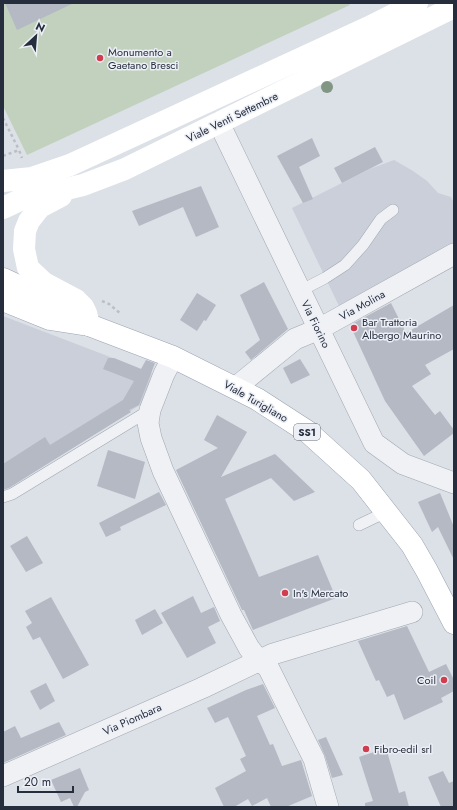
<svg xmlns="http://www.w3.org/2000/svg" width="457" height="810" viewBox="0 0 457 810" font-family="Jost,sans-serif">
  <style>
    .built { fill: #cacfd9 }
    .green { fill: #c2d1bd }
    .building { fill: #b4b9c4 }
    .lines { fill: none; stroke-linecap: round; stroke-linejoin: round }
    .service-casing { stroke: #a2a7b1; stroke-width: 12 }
    .minor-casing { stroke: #a2a7b1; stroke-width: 22 }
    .primary-casing { stroke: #9ba4b3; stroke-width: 23 }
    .path { stroke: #bbbec5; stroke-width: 2.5; stroke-dasharray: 3 3; stroke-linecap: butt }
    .service { stroke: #eff1f5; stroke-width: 11 }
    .minor { stroke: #eff1f5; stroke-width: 21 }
    .secondary { stroke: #fff; stroke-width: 22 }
    .primary { stroke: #fff; stroke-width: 22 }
    .tree { fill: #829684 }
    .poi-dot { fill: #d13c4f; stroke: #eceff5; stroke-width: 1.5 }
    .labels { text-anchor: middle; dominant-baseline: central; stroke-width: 3; stroke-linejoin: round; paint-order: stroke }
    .shield { fill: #eceff5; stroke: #616875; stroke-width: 1 }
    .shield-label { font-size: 10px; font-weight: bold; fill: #262e3e }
    .poi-label { font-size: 11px; fill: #262e3e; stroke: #eceff5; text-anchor: start }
    .street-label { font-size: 11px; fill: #262e3e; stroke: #eceff5 }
  </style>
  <rect width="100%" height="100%" fill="#dce0e7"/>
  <g class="built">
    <polygon points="394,160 413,171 427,181 438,193 451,197 454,203 454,247 340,308 292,208 370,169"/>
    <polygon points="3,316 152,373 143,403 14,485 3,465"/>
  </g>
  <polygon class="green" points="3,3 348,3 350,5 27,155 3,106"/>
  <g class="building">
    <polygon points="5,3 74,3 17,30"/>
    <polygon points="312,138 320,156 299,167 313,199 303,203 277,156"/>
    <polygon points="375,147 383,162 342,183 334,168"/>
    <polygon points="201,186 219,227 196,237 183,207 139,226 132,211"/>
    <polygon points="264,282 288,329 251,360 245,352 260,340 240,295"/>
    <polygon points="197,293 216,305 206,321 204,320 197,331 180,320"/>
    <polygon points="391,303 406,333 454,305 454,349 425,365 431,374 412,386 435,415 440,411 454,430 454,433 424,456 385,401 350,325"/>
    <polygon points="108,358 114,358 141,369 146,360 155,363 139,405 129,410 131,412 23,479 9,488 3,490 3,464 45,437 50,445 123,400 134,381 103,369"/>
    <polygon points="300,359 310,375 291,384 283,368"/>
    <polygon points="217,415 247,432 221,477 275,454 315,492 294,501 271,478 225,499 259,577 318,555 336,598 253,630 244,610 242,610 176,470 218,448 204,440"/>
    <polygon points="108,450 145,462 135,499 97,486"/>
    <polygon points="159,492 166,505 120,527 121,530 106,537 99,523"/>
    <polygon points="440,493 454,527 454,560 438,527 432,532 418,502"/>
    <polygon points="27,536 43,563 26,572 10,546"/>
    <polygon points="193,596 201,613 214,607 220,621 208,627 216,643 187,658 161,613"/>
    <polygon points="51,597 89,665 63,679 40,637 33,640 26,627 32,623 25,611"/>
    <polygon points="155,609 163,623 142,635 135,620"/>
    <polygon points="407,626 429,672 446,664 454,680 454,691 441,698 443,702 404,720 394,694 387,697 379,680 376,681 358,641"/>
    <polygon points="46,683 55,701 40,710 30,691"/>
    <polygon points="263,684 275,708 257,716 270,745 273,744 282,766 301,760 312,796 286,807 271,807 267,798 252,806 248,799 234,807 224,807 215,788 246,771 240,759 246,756 228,717 215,723 207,708 246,690"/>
    <polygon points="59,722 66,735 3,763 3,732 15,726 21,738"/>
    <polygon points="326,737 343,775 332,778 325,756 318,740"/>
    <polygon points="386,748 399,793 405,791 409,807 365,807 365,803 373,801 359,757"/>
    <polygon points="80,768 89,790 85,792 77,807 74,807 70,798 61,802 51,780"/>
    <polygon points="443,771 449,783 454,781 454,807 441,807 428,777"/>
  </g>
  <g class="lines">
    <g class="service-casing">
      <g id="service">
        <polyline points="300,291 325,278 345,265 363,245 381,219 393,210"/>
        <polyline points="3,497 12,494 150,410"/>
        <polyline points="359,525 386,512"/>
      </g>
    </g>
    <g class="minor-casing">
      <g id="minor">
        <polyline points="219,123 374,443 403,464 454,483"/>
        <polyline points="173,357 164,374 150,410 148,423 151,438 163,471 231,615 249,648 259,661 268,667 314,759 328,807"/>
        <polyline points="235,388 295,339 319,329 454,254"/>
        <polyline points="3,776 202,688 273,654 412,612"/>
      </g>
    </g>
    <g class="primary-casing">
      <g id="primary">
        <polyline points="3,279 56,304 89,325 173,357 257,399 308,432 361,480 412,545 427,571 454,623"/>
        <polyline points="3,300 50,319 82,324"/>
      </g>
    </g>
    <g class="path">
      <polyline points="3,118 19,150"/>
      <polyline points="3,156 19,150 22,158"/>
      <polyline points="102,301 109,304 121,314"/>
    </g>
    <use href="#service" class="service"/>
    <use href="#minor" class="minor"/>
    <g class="secondary">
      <polyline points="3,181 32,178 70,165 369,27 417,3"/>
      <polyline points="61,196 40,207 29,221 25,231 24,249 28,268 44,283 76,300 83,307 86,313 89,325"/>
      <polyline points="3,208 20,200 83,185 125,169 454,7"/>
    </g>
    <use href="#primary" class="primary"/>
  </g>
  <circle class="tree" cx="327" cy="87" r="6"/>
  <g class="poi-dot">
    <circle cx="100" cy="58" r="4"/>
    <circle cx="354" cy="328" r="4"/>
    <circle cx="285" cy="593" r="4"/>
    <circle cx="444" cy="680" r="4"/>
    <circle cx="366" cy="749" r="4"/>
  </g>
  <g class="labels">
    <rect class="shield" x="294" y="424" width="26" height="16" rx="3"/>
    <g class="shield-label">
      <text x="307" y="432">SS1</text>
    </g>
    <g class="poi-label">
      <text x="108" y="52">Monumento a<tspan x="108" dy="13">Gaetano Bresci</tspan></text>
      <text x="362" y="322">Bar Trattoria<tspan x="362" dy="13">Albergo Maurino</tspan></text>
      <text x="293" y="593">In's Mercato</text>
      <text x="436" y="680" text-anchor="end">Coil</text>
      <text x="374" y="749">Fibro-edil srl</text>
    </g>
    <g class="street-label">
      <text transform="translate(232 117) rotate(-26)">Viale Venti Settembre</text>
      <text transform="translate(362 305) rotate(-29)">Via Molina</text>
      <text transform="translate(316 324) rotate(64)">Via Fiorino</text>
      <text transform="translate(256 401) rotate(30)">Viale Turigliano</text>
      <text transform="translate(132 719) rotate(-24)">Via Piombara</text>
    </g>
  </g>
  <rect width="457" height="810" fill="none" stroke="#262e3e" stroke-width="8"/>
  <g transform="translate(36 36) rotate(26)" stroke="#eceff5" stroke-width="3" paint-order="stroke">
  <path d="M0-3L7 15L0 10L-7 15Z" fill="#262e3e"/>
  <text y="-6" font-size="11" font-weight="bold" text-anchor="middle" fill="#262e3e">N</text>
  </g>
  <path d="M18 786v6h55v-6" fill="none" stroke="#262e3e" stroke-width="2"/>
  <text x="24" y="786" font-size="12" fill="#262e3e" stroke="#eceff5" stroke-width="3" paint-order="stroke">20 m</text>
</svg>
